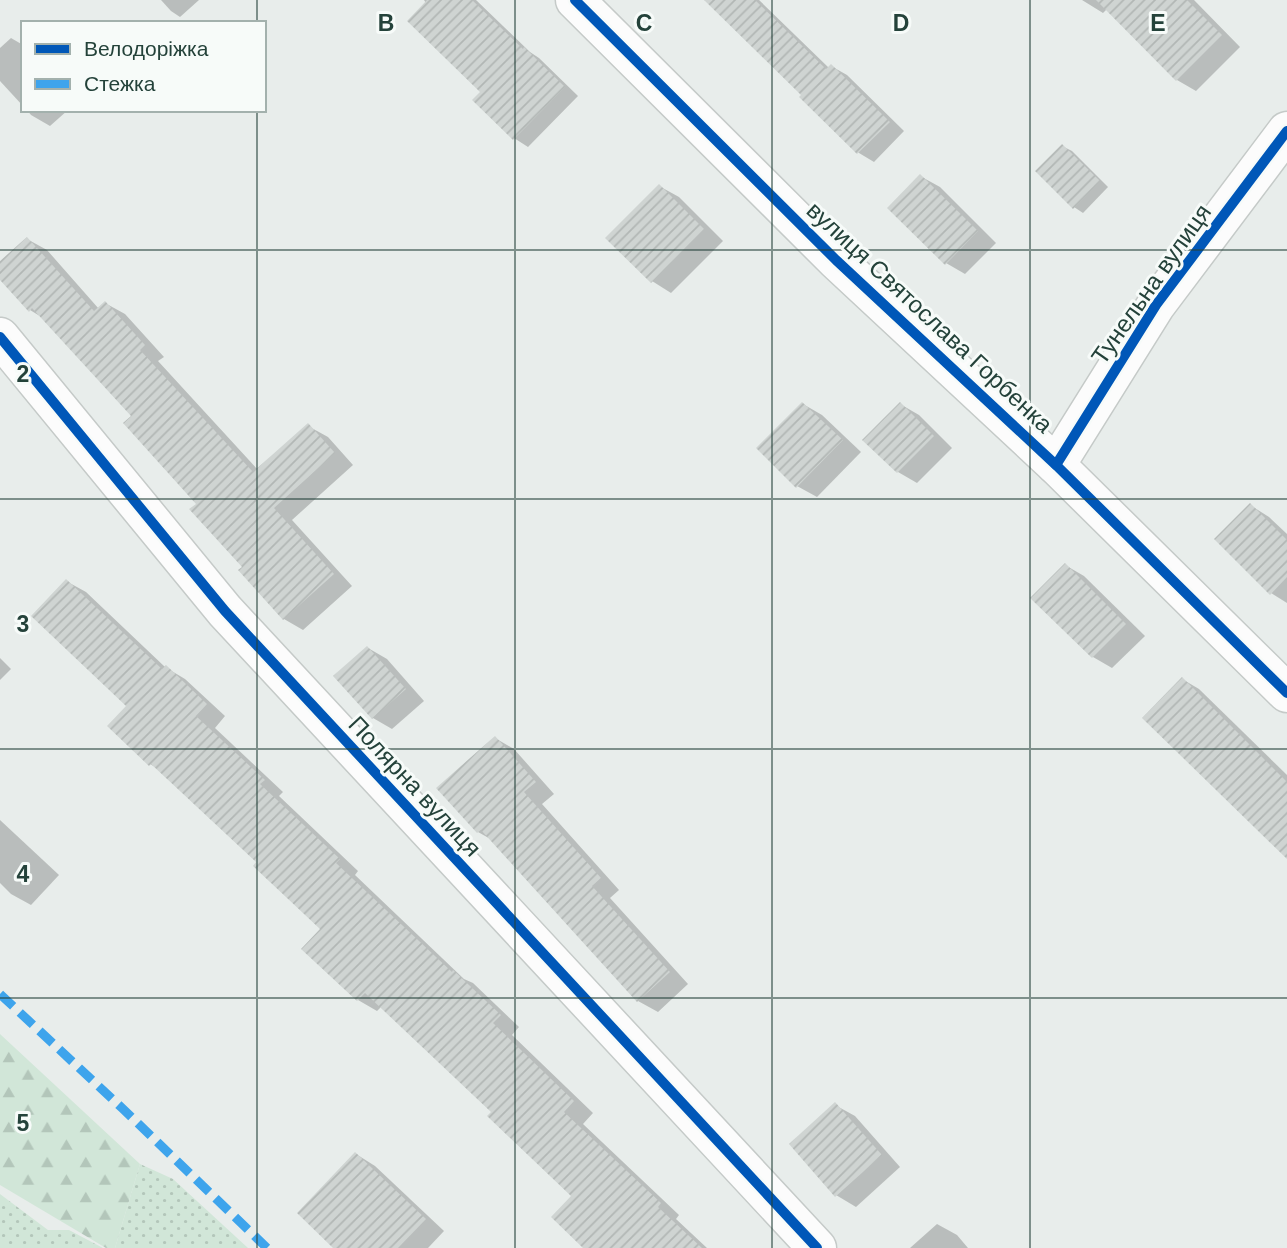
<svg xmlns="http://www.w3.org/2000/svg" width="1287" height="1248" viewBox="0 0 1287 1248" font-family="Arial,sans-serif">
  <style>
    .grass { fill: url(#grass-dots) }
    .forest { fill: url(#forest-firs) }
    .shadow { fill: #0003 }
    .building { fill: url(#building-hatch) }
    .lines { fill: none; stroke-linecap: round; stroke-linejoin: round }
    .minor-casing { stroke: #c5cac8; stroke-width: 41 }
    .minor { stroke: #fcfcfc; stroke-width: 38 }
    .quiet { stroke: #3ea4ec; stroke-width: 9; stroke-dasharray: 18 9; stroke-linecap: butt }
    .cycleway-casing { stroke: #f7fbf9; stroke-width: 15 }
    .cycleway { stroke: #0057b8; stroke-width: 10 }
    .grid { fill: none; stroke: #24423a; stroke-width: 2; stroke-opacity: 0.55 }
    .labels { text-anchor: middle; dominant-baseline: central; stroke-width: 6; stroke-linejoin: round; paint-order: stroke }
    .street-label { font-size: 24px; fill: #24423a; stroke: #f7fbf9 }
    .grid-label { font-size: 23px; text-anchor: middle; font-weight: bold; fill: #24423a; stroke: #f7fbf9; stroke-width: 6; stroke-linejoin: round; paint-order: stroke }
  </style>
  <defs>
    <pattern id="grass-dots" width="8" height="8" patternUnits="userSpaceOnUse" patternTransform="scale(1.75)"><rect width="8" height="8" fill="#d1e6d8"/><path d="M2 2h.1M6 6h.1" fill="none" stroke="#b3c6ba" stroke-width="1.8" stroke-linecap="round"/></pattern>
    <pattern id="forest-firs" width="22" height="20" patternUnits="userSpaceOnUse" patternTransform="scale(1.75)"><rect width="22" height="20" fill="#d1e6d8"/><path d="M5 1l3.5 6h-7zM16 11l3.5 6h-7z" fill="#b3c6ba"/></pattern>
    <pattern id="building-hatch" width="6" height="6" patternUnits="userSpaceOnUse" patternTransform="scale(1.75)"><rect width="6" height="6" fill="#cfd4d2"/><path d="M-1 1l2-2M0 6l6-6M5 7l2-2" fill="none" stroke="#b2b7b5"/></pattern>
  </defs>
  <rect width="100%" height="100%" fill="#e8edeb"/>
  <g class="grass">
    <polygon points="140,1164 173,1179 248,1248 115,1248"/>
    <polygon points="0,1194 48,1230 69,1230 103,1248 0,1248"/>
  </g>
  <polygon class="forest" points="0,1034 140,1164 115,1248 106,1248 0,1185"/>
  <g class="shadow">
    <polygon points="161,0 199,0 180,17 171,11"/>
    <polygon points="424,0 476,0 530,52 539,58 578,96 528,147 514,138"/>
    <polygon points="718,0 759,0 829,68 831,66 847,75 904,131 874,162 859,153 801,97 804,95"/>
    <polygon points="1082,0 1194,0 1240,47 1196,91 1177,80 1107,9 1103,13"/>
    <polygon points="11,38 23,45 23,106 0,81 0,48"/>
    <polygon points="27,110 68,110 50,126 31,115"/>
    <polygon points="1062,146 1072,151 1108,187 1083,213 1074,207"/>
    <polygon points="920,176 940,187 996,243 965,274 946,263"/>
    <polygon points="659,186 679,197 723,241 671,293 652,281"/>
    <polygon points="27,239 47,250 99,309 105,303 125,314 164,357 158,361 258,470 308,426 328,437 353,465 292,520 352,586 303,630 284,619 244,567 133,416 43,318 30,310 0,277 0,264"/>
    <polygon points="803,404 822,415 861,452 817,497 797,486"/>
    <polygon points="900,404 919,415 952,448 917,483 898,472"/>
    <polygon points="1250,505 1269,517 1287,534 1287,603 1271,593"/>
    <polygon points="1065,565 1084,576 1145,636 1112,668 1093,657"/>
    <polygon points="66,581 86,592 165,667 185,679 225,716 215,728 283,792 279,796 358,871 355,875 464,979 473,983 519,1027 512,1035 593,1113 583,1124 679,1215 676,1219 707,1248 586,1248 573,1196 493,1112 382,1006 377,1011 358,1000 322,929 259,862 162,771 150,764 129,706"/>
    <polygon points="368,648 387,659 424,701 392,729 373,718"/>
    <polygon points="0,658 11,669 0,680"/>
    <polygon points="1182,679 1199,689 1287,775 1287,857"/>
    <polygon points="495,738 514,749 554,794 542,804 619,890 610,898 688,984 658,1012 638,1001 494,841 478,832"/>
    <polygon points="0,820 59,875 31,905 11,894 0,883"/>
    <polygon points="835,1105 855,1116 900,1167 856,1207 836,1195"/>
    <polygon points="356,1154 375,1166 444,1231 428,1248 336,1248"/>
    <polygon points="937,1224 957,1235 968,1248 910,1248"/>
  </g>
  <g class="building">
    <polygon points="427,0 472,0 523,49 524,47 565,87 513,140 472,100 480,92 407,21"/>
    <polygon points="704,0 755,0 826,69 831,64 890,122 857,154 799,97 801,95"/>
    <polygon points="1096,0 1187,0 1222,35 1176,81"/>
    <polygon points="1062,144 1100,181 1073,209 1035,171"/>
    <polygon points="920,174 978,231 945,265 887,208"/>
    <polygon points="659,184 704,229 651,283 605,238"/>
    <polygon points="27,237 94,311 105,301 145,345 140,350 253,472 308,423 335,453 274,508 334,574 283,620 238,570 242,567 189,509 196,504 123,423 131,416 32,308 29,312 0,280 0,261"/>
    <polygon points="802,402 843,440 796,488 756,448"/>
    <polygon points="900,402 934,436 897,473 862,440"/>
    <polygon points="1250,503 1287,540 1287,577 1270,595 1214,539"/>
    <polygon points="1065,563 1126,624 1092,658 1030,598"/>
    <polygon points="66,579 162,669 166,665 207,704 196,716 265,780 260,784 340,859 336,863 452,972 453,970 501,1015 493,1023 574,1101 564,1112 661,1203 658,1207 702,1248 583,1248 551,1217 571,1196 487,1116 491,1112 365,993 357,1001 301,949 320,929 253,866 256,862 151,764 149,766 107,726 126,706 31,616"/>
    <polygon points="367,646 406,689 372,719 333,676"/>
    <polygon points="1182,677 1287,782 1287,859 1142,718"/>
    <polygon points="495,736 536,782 524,792 601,878 592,886 670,972 637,1002 481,830 477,833 436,788"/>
    <polygon points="835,1102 882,1155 835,1197 789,1144"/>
    <polygon points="355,1152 426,1219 398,1248 333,1248 297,1213"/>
  </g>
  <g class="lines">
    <g class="minor-casing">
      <g id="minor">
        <polyline points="575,0 836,260 1056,465 1287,693"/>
        <polyline points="0,337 225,611 817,1248"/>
        <polyline points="1056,465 1156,305 1287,131"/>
      </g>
    </g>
    <use href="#minor" class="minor"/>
    <polyline class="quiet" points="0,994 122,1108 267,1248"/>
    <g class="cycleway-casing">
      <g id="cycleway">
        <polyline points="575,0 836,260 1056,465 1287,693"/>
        <polyline points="0,337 225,611 817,1248"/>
        <polyline points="1056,465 1156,305 1287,131"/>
      </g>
    </g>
    <use href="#cycleway" class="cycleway"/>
  </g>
  <path class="grid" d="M257,0V23M515,0V1248M772,0V1248M1030,0V1248M257,110V1248M0,250H1287M0,499H1287M0,749H1287M0,998H1287"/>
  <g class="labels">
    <g class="street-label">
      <text transform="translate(1151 284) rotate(-55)">Тунельна вулиця</text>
      <text transform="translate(930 317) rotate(43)">вулиця Святослава Горбенка</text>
      <text transform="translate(415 786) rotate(47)">Полярна вулиця</text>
    </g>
  </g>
  <g class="grid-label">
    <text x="386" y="31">B</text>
    <text x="644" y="31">C</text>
    <text x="901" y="31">D</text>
    <text x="1158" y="31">E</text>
    <text x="23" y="382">2</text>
    <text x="23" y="632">3</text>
    <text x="23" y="882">4</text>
    <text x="23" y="1131">5</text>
  </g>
  <rect x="21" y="21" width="245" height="91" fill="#f7fbf9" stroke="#a3b1ad" stroke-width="2"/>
  <rect x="35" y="44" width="35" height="10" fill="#0057b8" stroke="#a3b1ad" stroke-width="2"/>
  <text x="84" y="56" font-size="21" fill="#24423a">Велодоріжка</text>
  <rect x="35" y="79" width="35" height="10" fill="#3ea4ec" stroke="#a3b1ad" stroke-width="2"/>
  <text x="84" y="91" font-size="21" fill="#24423a">Стежка</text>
</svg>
